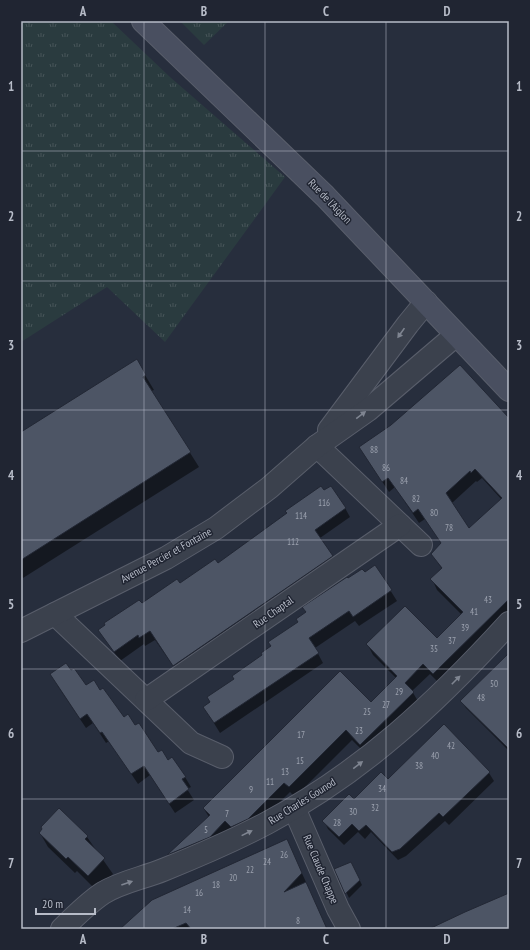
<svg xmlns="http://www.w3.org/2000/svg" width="530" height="950" viewBox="0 0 530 950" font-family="'PT Sans Narrow',sans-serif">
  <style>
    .grass { fill: url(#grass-tufts) }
    .shadow { fill: #0007; fill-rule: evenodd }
    .building { fill: #4d5565; stroke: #222734; fill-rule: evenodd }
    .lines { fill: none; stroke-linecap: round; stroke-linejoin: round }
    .street-casing { stroke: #595e6b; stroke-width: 24 }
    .secondary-casing { stroke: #595e6b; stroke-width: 24 }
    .street { stroke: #3b414d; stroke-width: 22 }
    .secondary { stroke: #494f60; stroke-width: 22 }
    .oneway { fill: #7f8591 }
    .grid { fill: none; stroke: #b7bcc8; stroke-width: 1; stroke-opacity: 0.55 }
    .labels { text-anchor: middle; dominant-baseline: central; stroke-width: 3; stroke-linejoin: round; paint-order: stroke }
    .number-label { font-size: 9px; fill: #9ca2af }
    .street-label { font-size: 11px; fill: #b7bcc8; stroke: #202532 }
    .neatline { fill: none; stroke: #b7bcc8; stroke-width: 1.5 }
    .grid-label { font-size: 13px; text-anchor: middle; font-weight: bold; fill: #b7bcc8 }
  </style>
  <defs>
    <pattern id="grass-tufts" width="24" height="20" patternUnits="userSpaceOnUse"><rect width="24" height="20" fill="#2a3b3f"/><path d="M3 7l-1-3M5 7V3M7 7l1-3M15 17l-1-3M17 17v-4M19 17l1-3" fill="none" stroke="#475559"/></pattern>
  </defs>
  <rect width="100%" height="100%" fill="#272e3d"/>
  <g class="grass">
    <polygon points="21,21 111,21 170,77 285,177 165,342 107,287 21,342"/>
    <polygon points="180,21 229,21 204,45"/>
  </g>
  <g class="shadow">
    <polygon points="145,375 154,390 151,391 199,467 23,578 21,575 21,433"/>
    <path d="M509,419V615L439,683L430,674L412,691L419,703L366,754L352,740L295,797L290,792L253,829L174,864L168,855L209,817L204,809L371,704L396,678L373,655L368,645L437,639L462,615L437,590L432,579L442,569L432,554L442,544L425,519L419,523L395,487L389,492L360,448ZM482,478L502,500L469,530L452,503L476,481L477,482Z"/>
    <polygon points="324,492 345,508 350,517 320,538 337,565 179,674 155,640 145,646 144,644 120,661 99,630 141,605 218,564"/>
    <polygon points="375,566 397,601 359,626 355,621 315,648 323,663 220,733 204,707 348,579 364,574"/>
    <polygon points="509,654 509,751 466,708 461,701"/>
    <polygon points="57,685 86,687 100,691 158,754 185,777 191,787 187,789 194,800 175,813 150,775 138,784 109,741 106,743 93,723 86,728"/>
    <polygon points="489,773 494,781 449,825 445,821 406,856 398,860 371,832 365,839 358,832 344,845 328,829 324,821 354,800 388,781"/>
    <polygon points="59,810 87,837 113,874 96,890 77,871 75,873 48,847 40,833"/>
    <polygon points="287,841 306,882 302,886 306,884 327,929 122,929"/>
    <polygon points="354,868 362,885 349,898 336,870"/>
  </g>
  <g class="building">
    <polygon points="137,359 146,375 143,377 191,452 21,560 21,432"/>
    <path d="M460,365L509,418V599L433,674L423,664L405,683L414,692L360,745L346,730L289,787L284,783L248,819L231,827L225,821L210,837L167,855L210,815L203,808L340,671L371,702L397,676L366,644L405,606L437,638L463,612L430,579L442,568L431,554L441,543L418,509L413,513L388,478L382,482L359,447L391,425ZM475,469L502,498L469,528L446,493L470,471L471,473Z"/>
    <polygon points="321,486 324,490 331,486 346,508 315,530 333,556 173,666 150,631 139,638 138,635 114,652 98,630 105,625 104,623 139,600 142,603 177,579 180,583 215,559 218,563 287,513 285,511"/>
    <polygon points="375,565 392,590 353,617 349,611 309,638 319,653 214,723 203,707 210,702 207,697 234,679 232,676 262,655 261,653 271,646 268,642 298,622 296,619 306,612 302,607 347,577 348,578 362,569 365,572"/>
    <polygon points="509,653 509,749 460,701"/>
    <polygon points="66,663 71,670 74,668 86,685 94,680 100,690 103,688 124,717 128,714 135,725 139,723 158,752 162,750 168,760 172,757 186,777 182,779 189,789 169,804 144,766 131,774 102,732 100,733 87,714 80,719 50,674"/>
    <polygon points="444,724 490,772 443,817 439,813 400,849 392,852 366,825 359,831 352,824 339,837 322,821 349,794 354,799 381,772 388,779"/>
    <polygon points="59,808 88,836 85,839 105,858 88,876 68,857 66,859 39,833 42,829 41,827"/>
    <polygon points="287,839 302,873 284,892 306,882 327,929 191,929 186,923 172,929 120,929 152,900"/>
    <polygon points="351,862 360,880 345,894 334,869"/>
    <polygon points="509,893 509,929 429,929 465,912"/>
  </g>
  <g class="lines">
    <g class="street-casing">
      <g id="street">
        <polyline points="329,430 408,324 426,302"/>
        <polyline points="317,446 421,545"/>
        <polyline points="55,614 191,743 222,757"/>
        <polyline points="21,631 166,558 216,528 269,488 317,446 368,410 456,335"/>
        <polyline points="146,700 400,525"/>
        <polyline points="294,808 338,909 349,929"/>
        <path d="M62,929C75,916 88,903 103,893C121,882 143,878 163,870C198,856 233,841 267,823C363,772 437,702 509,623"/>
      </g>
    </g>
    <g class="secondary-casing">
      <polyline id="secondary" points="143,21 325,196 509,390"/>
    </g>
    <use href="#street" class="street"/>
    <use href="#secondary" class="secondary"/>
  </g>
  <defs><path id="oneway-solid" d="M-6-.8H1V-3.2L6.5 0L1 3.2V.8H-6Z"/></defs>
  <g class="oneway">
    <use href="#oneway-solid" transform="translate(401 333) rotate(125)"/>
    <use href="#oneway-solid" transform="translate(361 415) rotate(-37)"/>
    <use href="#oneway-solid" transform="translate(456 680) rotate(-45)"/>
    <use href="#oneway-solid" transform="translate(358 765) rotate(-37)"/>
    <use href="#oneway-solid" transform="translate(247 833) rotate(-26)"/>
    <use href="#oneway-solid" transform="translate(127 883) rotate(-19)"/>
  </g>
  <path class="grid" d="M144,21V929M265,21V929M386,21V929M21,151H509M21,281H509M21,410H509M21,540H509M21,669H509M21,799H509"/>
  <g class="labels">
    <g class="number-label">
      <text x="374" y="449">88</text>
      <text x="386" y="467">86</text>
      <text x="404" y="480">84</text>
      <text x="416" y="498">82</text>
      <text x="324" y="502">116</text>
      <text x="434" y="512">80</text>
      <text x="301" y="515">114</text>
      <text x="449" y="527">78</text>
      <text x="293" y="541">112</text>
      <text x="488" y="599">43</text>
      <text x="474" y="611">41</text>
      <text x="465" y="627">39</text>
      <text x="452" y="640">37</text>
      <text x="434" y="648">35</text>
      <text x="494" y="683">50</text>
      <text x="399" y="691">29</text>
      <text x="481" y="697">48</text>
      <text x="386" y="704">27</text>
      <text x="367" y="711">25</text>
      <text x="359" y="730">23</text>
      <text x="301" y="734">17</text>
      <text x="451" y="745">42</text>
      <text x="435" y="755">40</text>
      <text x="300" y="760">15</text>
      <text x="419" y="765">38</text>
      <text x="285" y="771">13</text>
      <text x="270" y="781">11</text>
      <text x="382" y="788">34</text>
      <text x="251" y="789">9</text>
      <text x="375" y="807">32</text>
      <text x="353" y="811">30</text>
      <text x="227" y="813">7</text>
      <text x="337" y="822">28</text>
      <text x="206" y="829">5</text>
      <text x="284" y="854">26</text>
      <text x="267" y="861">24</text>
      <text x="250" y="869">22</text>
      <text x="233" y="877">20</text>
      <text x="216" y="884">18</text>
      <text x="199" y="892">16</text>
      <text x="187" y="909">14</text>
      <text x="298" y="920">8</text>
    </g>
    <g class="street-label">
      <text transform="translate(330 201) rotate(46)">Rue de l'Aiglon</text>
      <text transform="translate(166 555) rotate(-29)">Avenue Percier et Fontaine</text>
      <text transform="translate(273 612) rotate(-35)">Rue Chaptal</text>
      <text transform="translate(302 801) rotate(-32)">Rue Charles Gounod</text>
      <text transform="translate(321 869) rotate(67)">Rue Claude Chappe</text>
    </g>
  </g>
  <rect width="530" height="950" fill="none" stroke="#202532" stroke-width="44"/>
  <path d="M36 908v6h59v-6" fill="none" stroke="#b7bcc8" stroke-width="2"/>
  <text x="42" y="908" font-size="12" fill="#b7bcc8" stroke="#202532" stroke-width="3" paint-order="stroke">20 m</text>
  <rect x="22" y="22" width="486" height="906" class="neatline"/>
  <g class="grid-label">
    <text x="83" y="16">A</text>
    <text x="204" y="16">B</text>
    <text x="326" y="16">C</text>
    <text x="447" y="16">D</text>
    <text x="11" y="91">1</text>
    <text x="519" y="91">1</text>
    <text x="11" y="221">2</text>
    <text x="519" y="221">2</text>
    <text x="11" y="350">3</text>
    <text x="519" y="350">3</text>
    <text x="11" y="480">4</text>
    <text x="519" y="480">4</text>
    <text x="11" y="609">5</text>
    <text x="519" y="609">5</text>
    <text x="11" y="738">6</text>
    <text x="519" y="738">6</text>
    <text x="11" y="868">7</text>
    <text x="519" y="868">7</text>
    <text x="83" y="944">A</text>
    <text x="204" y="944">B</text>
    <text x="326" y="944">C</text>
    <text x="447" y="944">D</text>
  </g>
</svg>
